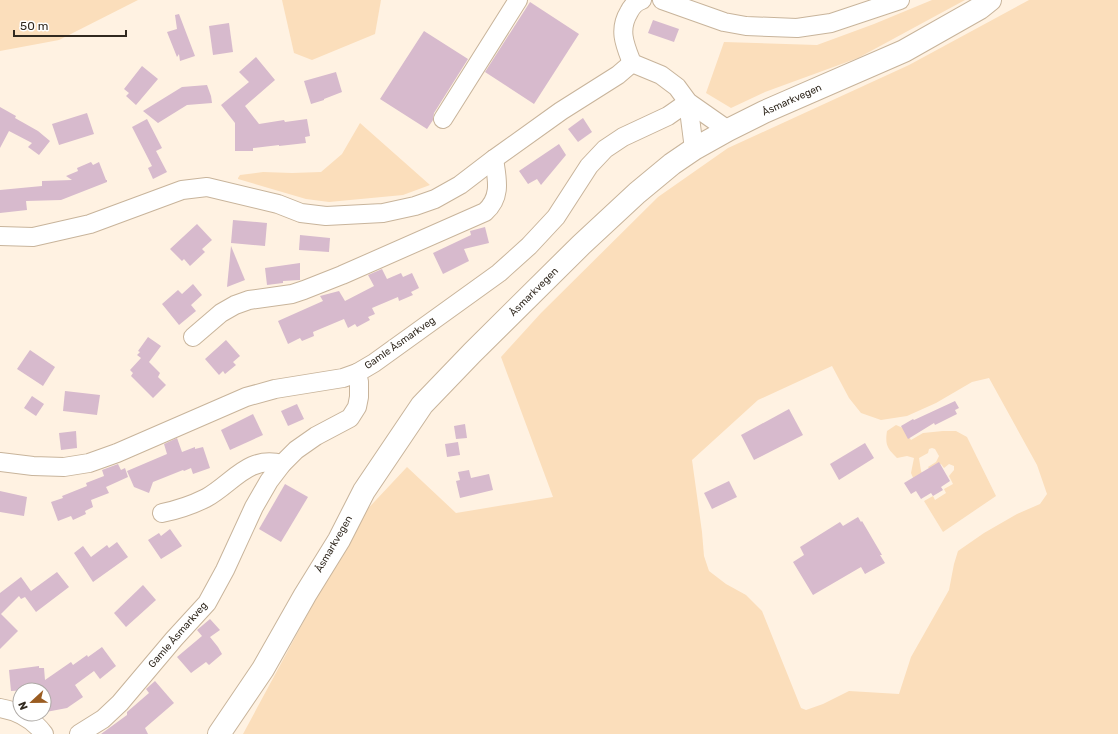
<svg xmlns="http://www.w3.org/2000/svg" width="1118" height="734" viewBox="0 0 1118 734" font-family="Rubik,sans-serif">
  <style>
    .green { fill: #fbdebb; fill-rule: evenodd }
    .building { fill: #d7bacd }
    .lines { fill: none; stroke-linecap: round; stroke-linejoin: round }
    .minor-casing { stroke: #c8b49b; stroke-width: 20 }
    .major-casing { stroke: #c8b49b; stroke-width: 24 }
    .minor { stroke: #fff; stroke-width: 18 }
    .major { stroke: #fff; stroke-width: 22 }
    .labels { text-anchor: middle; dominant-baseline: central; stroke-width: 4; stroke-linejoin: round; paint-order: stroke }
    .street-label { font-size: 10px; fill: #31291f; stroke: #fff }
  </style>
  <rect width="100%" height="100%" fill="#fff2e2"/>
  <g class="green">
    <polygon points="0,0 138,0 59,40 0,51"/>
    <polygon points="282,0 381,0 375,34 312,60 294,53"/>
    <polygon points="932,0 965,0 858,58 765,92 731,108 706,93 724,42 817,45 874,24"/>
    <path d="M1029,0H1118V734H243L360,517L407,467L456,513L553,497L501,357L541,313L658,197L728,148L909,65ZM832,366L849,398L861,413L881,420L907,416L936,403L972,382L989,378L1037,465L1047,494L1040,504L1017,514L984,533L958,551L954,564L949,590L911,657L899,694L849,691L823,704L806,710L801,708L762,611L746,595L726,584L709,571L704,556L702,532L692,460L758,400Z"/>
    <polygon points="360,123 430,185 403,195 329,202 306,199 238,179 238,178 240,175 263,172 292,173 321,172 342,154"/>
    <path d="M896,425L903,428L911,440L923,433L943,431H956L967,437L996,496L943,532L924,501L933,496L935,500L946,493L944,489L953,484L949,476L954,470V466L949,464L944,468L941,464L930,470L928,467L936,462L939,456L935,449L932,448L929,449L928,453L919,458L921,471L923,475L914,480L911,473L914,458L907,456L897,458C887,448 885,445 887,431Z"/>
  </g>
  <g class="building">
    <polygon points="530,2 579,34 534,104 485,72"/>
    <polygon points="179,14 195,56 180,61 179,54 177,57 167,32 177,29 175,15"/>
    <polygon points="653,20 679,29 674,42 648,33"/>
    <polygon points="229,23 233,52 213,55 209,26"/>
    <polygon points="424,31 468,59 434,113 433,120 427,129 380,99"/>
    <polygon points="256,57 275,80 245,106 259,124 284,120 285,122 307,119 310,136 305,137 306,143 279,146 279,145 253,148 253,151 235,151 235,123 221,105 249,82 239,72"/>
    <polygon points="142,66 158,79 136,105 126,96 129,93 124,89"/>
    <polygon points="336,72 342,92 324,99 324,100 311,104 304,81"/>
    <polygon points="207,85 211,96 212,103 187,105 158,123 143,111 182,87"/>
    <polygon points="0,107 16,116 15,118 38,131 50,141 39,155 28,147 32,143 9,131 0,148"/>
    <polygon points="87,113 94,134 59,145 52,124"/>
    <polygon points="583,118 592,132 578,142 568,129"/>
    <polygon points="147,119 162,148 156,151 167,172 153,179 148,168 152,166 132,127"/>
    <polygon points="559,144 566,155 541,185 537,179 528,184 519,171"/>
    <polygon points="91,162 93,165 99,162 106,180 107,180 107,182 61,200 26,201 27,210 0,213 0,190 42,186 42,181 72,180 66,176 78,171 77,168"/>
    <polygon points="233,220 267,223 265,246 231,243"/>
    <polygon points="197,224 212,240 202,249 205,252 190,266 184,259 182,261 170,249"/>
    <polygon points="485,227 489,243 464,249 469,261 443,274 433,253 471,235 470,231"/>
    <polygon points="300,235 330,238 329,252 299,250"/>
    <polygon points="231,246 245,280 227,287"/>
    <polygon points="300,263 300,280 283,281 283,283 267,285 265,268"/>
    <polygon points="382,269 387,279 401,273 403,277 412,273 419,288 411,292 413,295 399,301 398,297 372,308 375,314 368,317 370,320 357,327 355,324 348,328 344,319 313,332 314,336 302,341 300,338 288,344 278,321 323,301 320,296 339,291 345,301 374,286 368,275"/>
    <polygon points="193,284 202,295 191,305 196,311 179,325 162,304 178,290 182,294"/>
    <polygon points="148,337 161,346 149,362 160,373 158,377 166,385 153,398 131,376 133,373 130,370 141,358 137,355 140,352 138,351"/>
    <polygon points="226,340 240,356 233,362 236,365 225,374 223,371 219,375 205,359"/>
    <polygon points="30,350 55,367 43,386 17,369"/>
    <polygon points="65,391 100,395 97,415 63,411"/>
    <polygon points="32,396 44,404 36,416 24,408"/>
    <polygon points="955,401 959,408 955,410 957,414 935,425 934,423 908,439 901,426 913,419 914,420"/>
    <polygon points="297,404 304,419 288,426 281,411"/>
    <polygon points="789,409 803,435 754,460 741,435"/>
    <polygon points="253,414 263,435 230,450 221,430"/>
    <polygon points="465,424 467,438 456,439 454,426"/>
    <polygon points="76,431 77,448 61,450 59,433"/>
    <polygon points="177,438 182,452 195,447 195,449 203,447 210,468 193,474 191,468 184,471 183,470 153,482 149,493 134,487 127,471 167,454 164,444"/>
    <polygon points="458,442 460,455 447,457 445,444"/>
    <polygon points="865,443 874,458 839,480 830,464"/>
    <polygon points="939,462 950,481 941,487 943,490 933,496 931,493 921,499 916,491 911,494 904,483"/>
    <polygon points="118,464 121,470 125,468 128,477 106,487 109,493 91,500 93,507 85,511 86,514 73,520 71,516 58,521 51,502 63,498 62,496 87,486 86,483 104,476 102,470"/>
    <polygon points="469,470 471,478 489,474 493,490 460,498 456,481 460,480 458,472"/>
    <polygon points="729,481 737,497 712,509 704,493"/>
    <polygon points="285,484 308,497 281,542 259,529"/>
    <polygon points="0,491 27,497 24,516 0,512"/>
    <polygon points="858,517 861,522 862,521 882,555 880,555 885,563 865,574 861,567 813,595 793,562 804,555 800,547 840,522 843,526"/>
    <polygon points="170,529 182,546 161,559 148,540 159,533 161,536"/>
    <polygon points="117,542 128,557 93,582 74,553 83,546 91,557 107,545 109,548"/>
    <polygon points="57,572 69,587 36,612 25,597 21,599 19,596 1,614 18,631 0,649 0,593 21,577 31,591"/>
    <polygon points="143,585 156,600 126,627 114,613"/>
    <polygon points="210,619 220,630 210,637 218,647 222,654 209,665 206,662 191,673 177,657 202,636 197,630"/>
    <polygon points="102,647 116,666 100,679 94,671 75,685 83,697 67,708 46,712 44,702 44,689 11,691 9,670 39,666 39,668 44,668 45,680 71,662 73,665 87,655 88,657"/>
    <polygon points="155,681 174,703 145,728 148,734 101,734 127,715 127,712 149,693 146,689"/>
  </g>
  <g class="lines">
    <g class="minor-casing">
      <g id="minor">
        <path d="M642,0C635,2 632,6 629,12C618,30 625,45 632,63L661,75L677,87L688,102L728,130"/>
        <polyline points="662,0 724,22 746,26 797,28 831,23 900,0"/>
        <polyline points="688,102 694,149"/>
        <polyline points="443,119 518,0"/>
        <polyline points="0,236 33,237 90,224 182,190 207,187 278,204 301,213 326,216 383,213 415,206 435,199 460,185 494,159 561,111 618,75 632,63"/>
        <path d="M193,337L221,313L235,305L249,300L292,294L304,290L342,275L485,212C502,197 497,179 494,159"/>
        <polyline points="0,462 33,466 64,467 89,463 117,453 246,397 275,389 343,378 357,373"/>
        <path d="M162,513C177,510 192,505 206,498C233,483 248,455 282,464"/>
        <path d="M0,708C18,711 33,719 44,734"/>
        <polyline points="79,734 103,719 120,703 174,639 207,603 225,570 254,507 269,481 282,464 296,450 316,436 350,418 357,407 359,397 359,382 357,373 374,363 499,273 529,246 556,217 589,166 605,149 623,137 668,116 688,102"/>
      </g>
    </g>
    <g class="major-casing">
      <polyline id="major" points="219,734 263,669 305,595 339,540 364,491 422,405 472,353 581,245 637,193 672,164 694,149 728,130 764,112 904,51 980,8 990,0"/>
    </g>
    <use href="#minor" class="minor"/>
    <use href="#major" class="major"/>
  </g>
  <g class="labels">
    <g class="street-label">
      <text transform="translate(792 100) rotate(-24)">Åsmarkvegen</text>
      <text transform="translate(534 292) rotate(-45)">Åsmarkvegen</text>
      <text transform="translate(400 343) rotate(-35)">Gamle Åsmarkveg</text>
      <text transform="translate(334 544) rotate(-60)">Åsmarkvegen</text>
      <text transform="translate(178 635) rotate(-49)">Gamle Åsmarkveg</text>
    </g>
  </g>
  <g transform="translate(32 702) rotate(248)"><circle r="19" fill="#ffffff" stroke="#ada9a5"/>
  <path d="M0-3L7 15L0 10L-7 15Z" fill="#9a5c21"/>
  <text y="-6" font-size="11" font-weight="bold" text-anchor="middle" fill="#31291f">N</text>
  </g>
  <path d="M14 30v6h112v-6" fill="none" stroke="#31291f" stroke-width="2"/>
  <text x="20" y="30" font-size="12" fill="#31291f" stroke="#ffffff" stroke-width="3" paint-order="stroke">50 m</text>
</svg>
